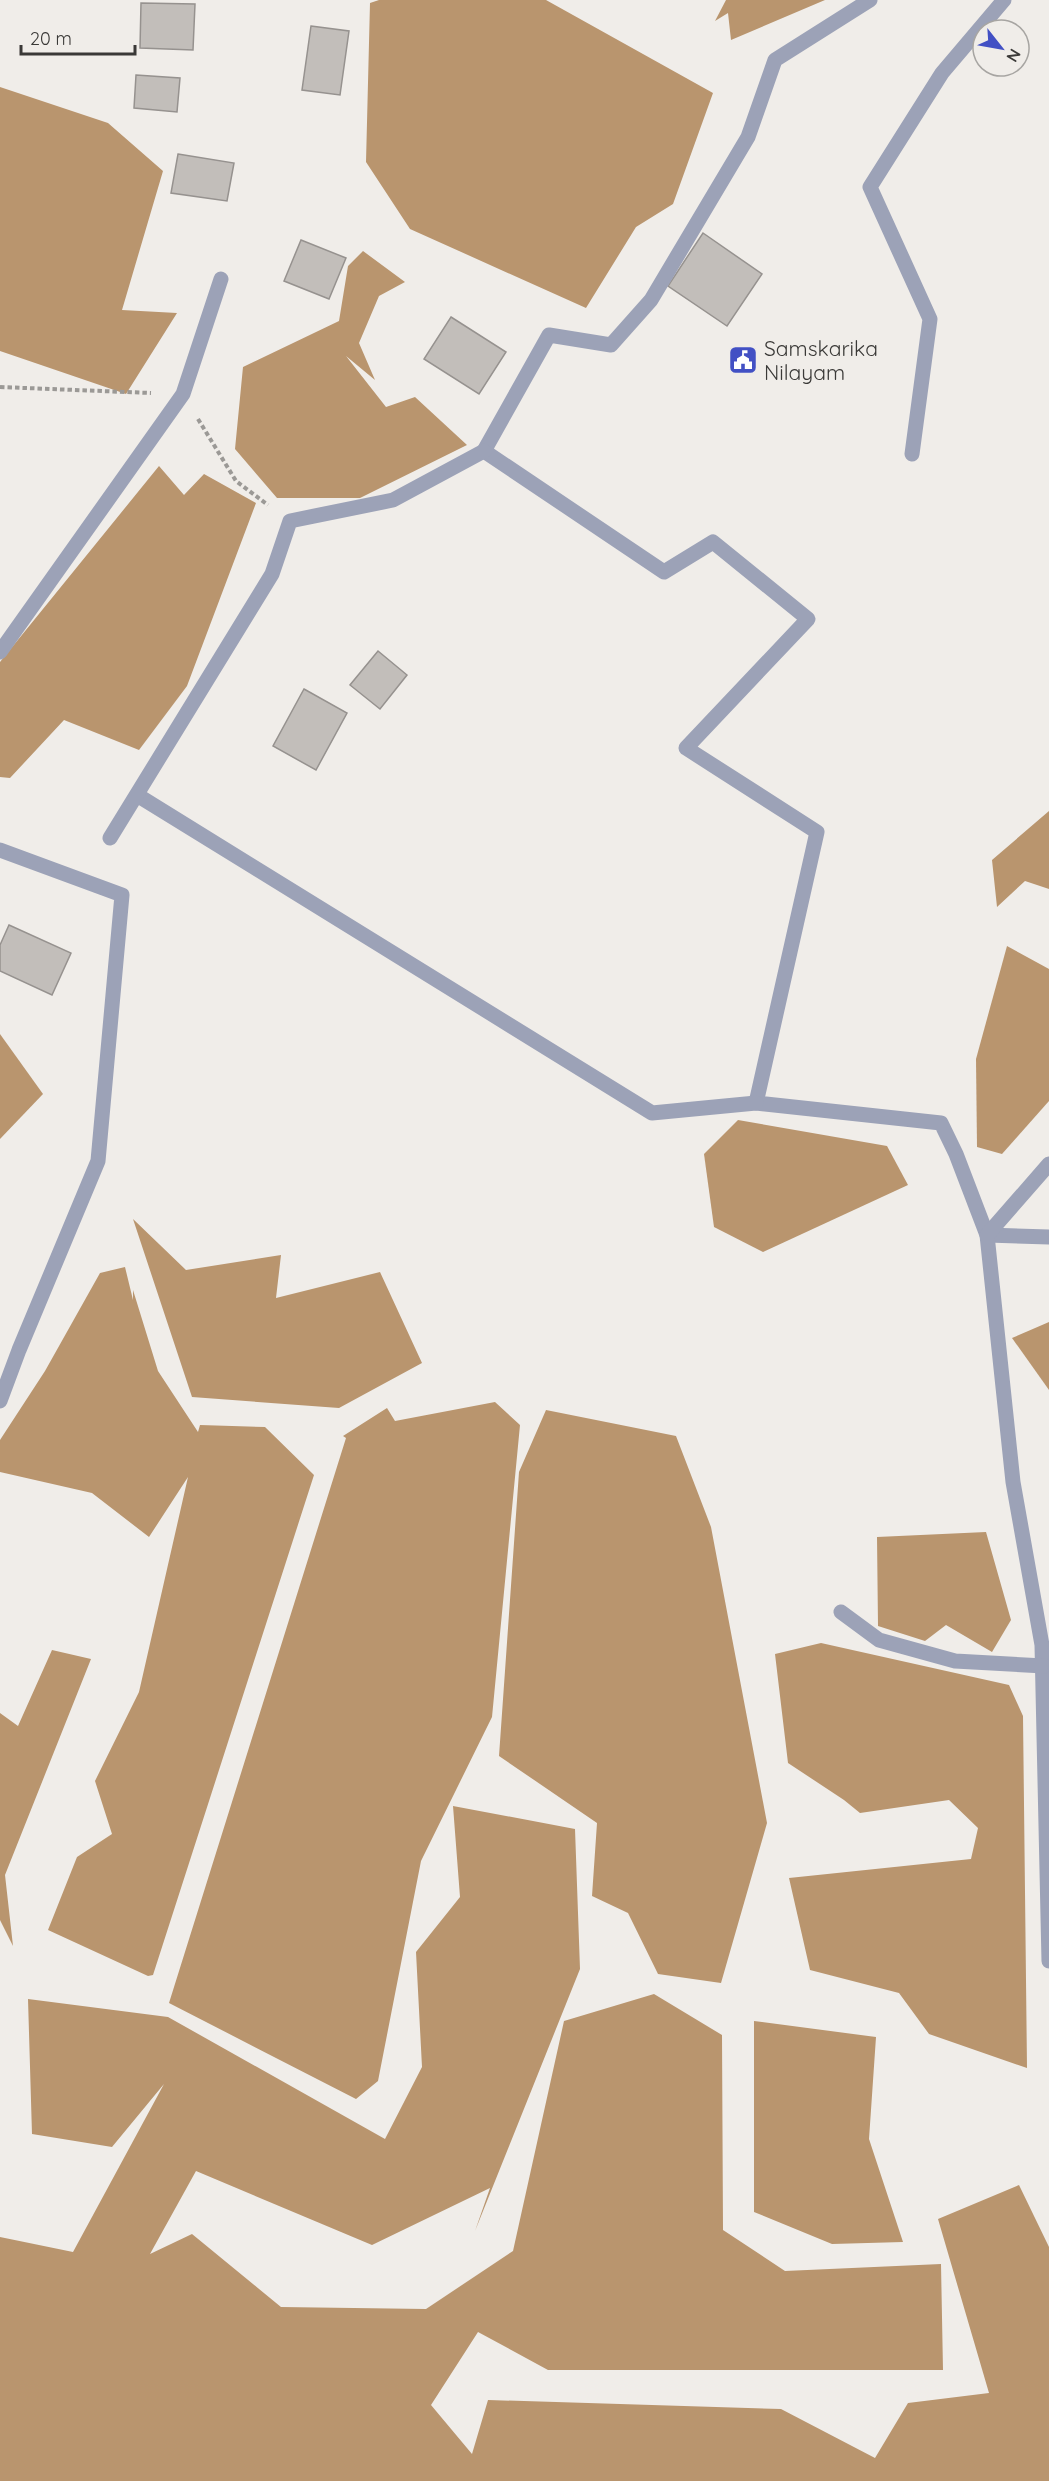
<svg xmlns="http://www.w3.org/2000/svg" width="1049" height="2481" viewBox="0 0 1049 2481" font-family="Quicksand,sans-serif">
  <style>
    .water { fill: #b9956e }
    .building { fill: #c2beba; stroke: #96928f; stroke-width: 1.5 }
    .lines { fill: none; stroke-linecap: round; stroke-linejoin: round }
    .path { stroke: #9b9996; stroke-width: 4; stroke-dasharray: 4.5 3; stroke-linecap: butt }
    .street { stroke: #9ca2b7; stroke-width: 15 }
    .labels { text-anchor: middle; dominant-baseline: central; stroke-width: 5; stroke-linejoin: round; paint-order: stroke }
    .poi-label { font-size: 21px; fill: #3a3937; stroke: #f0ede9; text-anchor: start }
  </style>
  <rect width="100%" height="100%" fill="#f0ede9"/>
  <g class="water">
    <polygon points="379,0 546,0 713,93 673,204 636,227 586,308 410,229 366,162 370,3"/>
    <polygon points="726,0 825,0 731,40 728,13 715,21"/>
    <polygon points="0,87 108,123 163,171 122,310 177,313 126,394 0,351"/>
    <polygon points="363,251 405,282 379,296 359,343 375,380 346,356 386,407 415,397 467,445 360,498 277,498 235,449 243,367 339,321 348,266"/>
    <polygon points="159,466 184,495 204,474 256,503 187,686 139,750 64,720 10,778 0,777 0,662"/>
    <polygon points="1049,811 1049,889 1025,881 997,907 992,860"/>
    <polygon points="1007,946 1049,969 1049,1101 1002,1154 977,1147 976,1059"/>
    <polygon points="0,1034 43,1094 0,1139"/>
    <polygon points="738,1120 887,1146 908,1185 763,1252 714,1227 704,1154"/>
    <polygon points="133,1219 186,1270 281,1255 276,1298 380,1272 422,1363 339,1408 192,1397"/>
    <polygon points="125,1267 133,1300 133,1290 158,1371 198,1432 200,1425 265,1427 314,1475 153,1975 148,1976 48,1930 77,1857 112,1834 95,1781 139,1692 188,1477 149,1537 92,1493 0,1472 0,1440 45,1371 100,1273"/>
    <polygon points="1049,1322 1049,1390 1012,1338"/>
    <polygon points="495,1402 520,1425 492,1717 421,1861 378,2081 356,2099 169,2003 346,1438 343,1436 387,1408 395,1421"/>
    <polygon points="546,1410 676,1436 711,1527 767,1823 721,1983 658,1974 628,1913 592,1896 597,1823 499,1756 519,1472"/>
    <polygon points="986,1532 1011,1620 992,1652 946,1625 925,1641 878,1626 877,1537"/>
    <polygon points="821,1643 1009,1685 1023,1716 1027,2068 929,2034 899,1993 810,1970 789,1878 971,1859 978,1828 949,1800 860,1813 844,1800 788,1763 775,1654"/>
    <polygon points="52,1650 91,1659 5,1875 13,1946 0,1920 0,1713 18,1726"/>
    <polygon points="453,1806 575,1829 580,1969 475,2231 490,2188 372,2245 196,2171 150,2254 192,2234 281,2307 426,2309 513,2251 564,2021 654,1994 722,2035 723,2230 785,2271 941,2264 943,2370 548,2370 478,2332 431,2405 472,2454 488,2400 781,2409 875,2458 908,2403 989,2393 938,2219 1019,2185 1049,2247 1049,2481 0,2481 0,2237 73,2252 164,2084 112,2147 32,2134 28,1999 168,2017 385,2139 422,2067 416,1952 460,1897"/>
    <polygon points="754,2021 876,2037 869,2139 903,2242 832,2244 754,2212"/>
  </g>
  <g class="building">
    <polygon points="141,3 195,4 193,50 140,48"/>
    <polygon points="311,26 349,31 340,95 302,90"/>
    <polygon points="136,75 180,78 177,112 134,108"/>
    <polygon points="178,154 234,163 227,201 171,193"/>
    <polygon points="703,233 762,274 727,326 668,286"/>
    <polygon points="301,240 346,258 329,299 284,281"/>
    <polygon points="451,317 506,352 479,394 424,359"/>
    <polygon points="378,651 407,675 380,709 350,685"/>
    <polygon points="304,689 347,713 316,770 273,746"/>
    <polygon points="9,925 71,953 52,995 0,971 0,945"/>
  </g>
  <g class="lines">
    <g class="path">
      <polyline points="0,387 151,393"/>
      <polyline points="198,419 236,481 268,505"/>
    </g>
    <g class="street">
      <polyline points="870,0 775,60 748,137 651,300 611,345 549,335 484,451 664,572 713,542 808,619 686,748 817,832 756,1103 941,1123 956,1154 987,1235 1049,1237"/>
      <polyline points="912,454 930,319 870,187 942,73 1004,0"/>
      <polyline points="0,652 183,394 221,279"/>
      <polyline points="137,795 652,1113 756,1103"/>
      <polyline points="110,838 272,574 290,521 393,500 484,451"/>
      <polyline points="0,850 122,895 98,1161 19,1350 0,1401"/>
      <polyline points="1049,1164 987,1235 1013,1482 1042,1645 1049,1961"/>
      <polyline points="841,1612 879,1640 955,1661 1044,1666"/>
    </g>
  </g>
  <defs>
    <g id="civic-square" transform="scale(1.5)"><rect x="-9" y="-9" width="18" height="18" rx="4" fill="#4250c4" stroke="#f0ede9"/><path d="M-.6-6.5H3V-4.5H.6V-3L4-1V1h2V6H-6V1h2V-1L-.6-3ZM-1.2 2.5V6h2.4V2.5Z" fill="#fff"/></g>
  </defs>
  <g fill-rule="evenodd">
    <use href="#civic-square" x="743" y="360"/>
  </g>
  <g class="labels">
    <g class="poi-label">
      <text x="764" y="348">Samskarika<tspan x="764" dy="24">Nilayam</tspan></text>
    </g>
  </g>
  <g transform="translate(1001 48) rotate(121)"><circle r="28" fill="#f0ede9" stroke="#a7a5a2" stroke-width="1.5"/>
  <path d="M0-4.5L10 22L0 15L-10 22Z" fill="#4250c4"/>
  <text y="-9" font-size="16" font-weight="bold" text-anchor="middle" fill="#3a3937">N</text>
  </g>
  <path d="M21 45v9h114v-9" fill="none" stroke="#3a3937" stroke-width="3"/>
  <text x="30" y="45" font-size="18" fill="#3a3937" stroke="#f0ede9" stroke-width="4.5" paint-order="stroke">20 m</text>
</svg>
